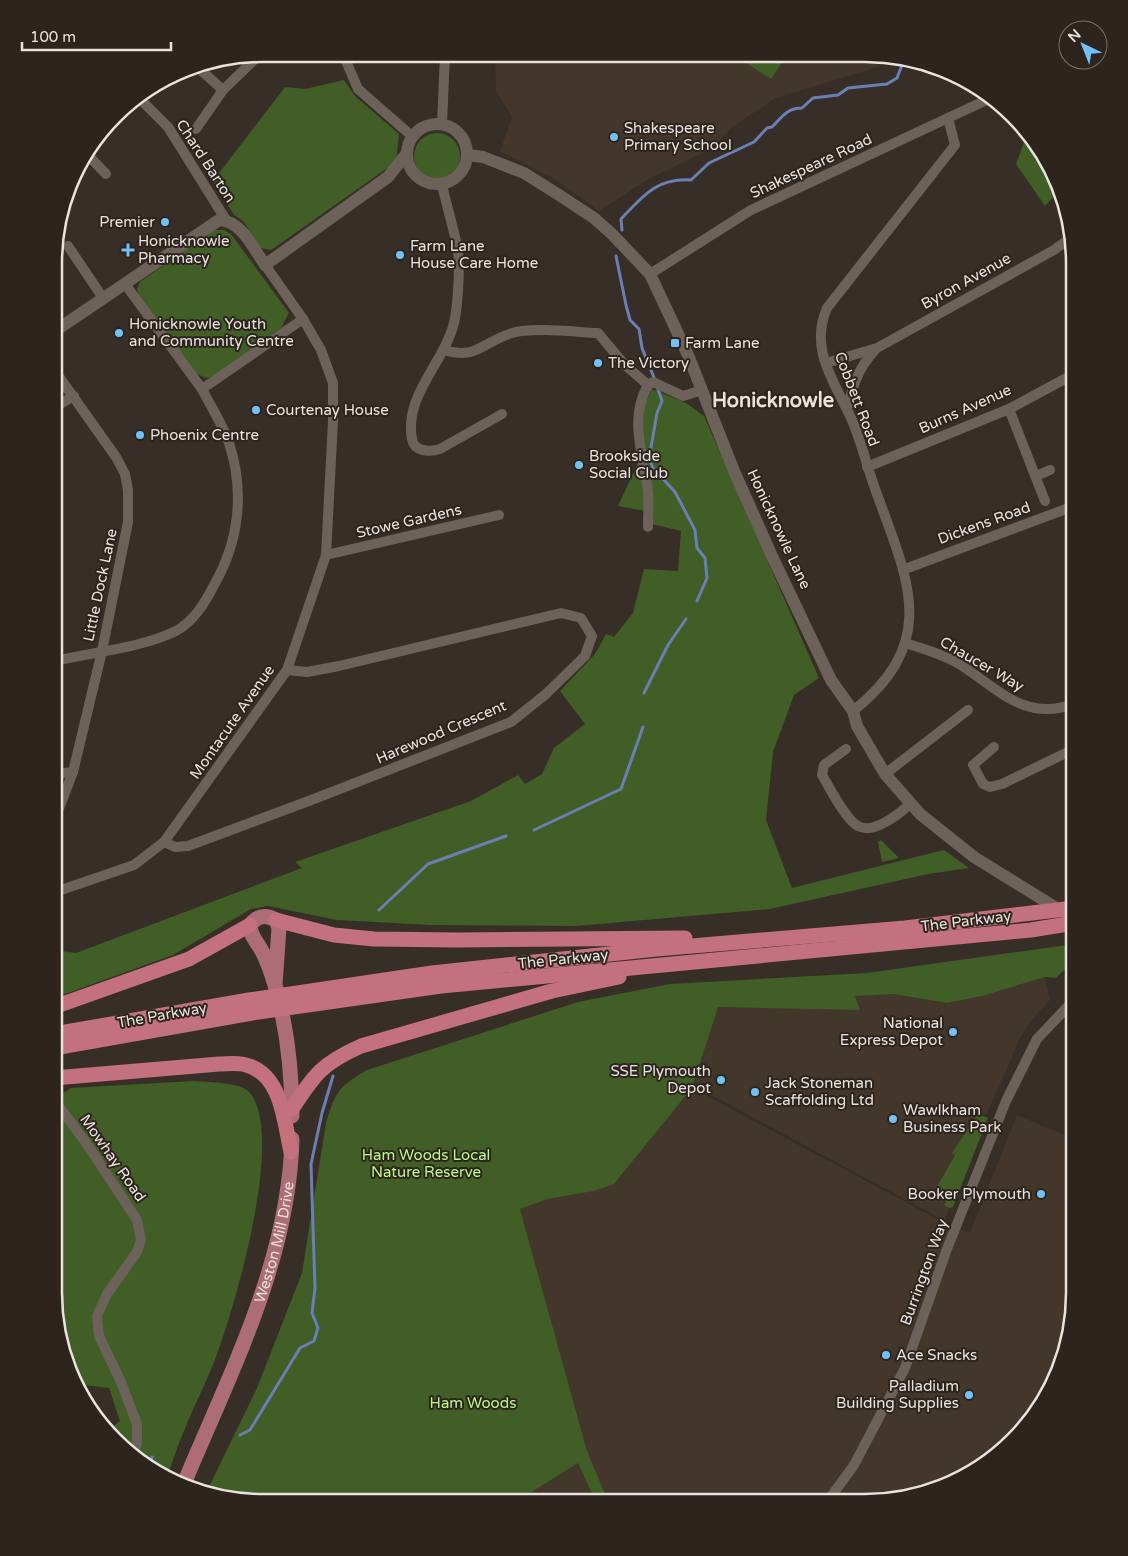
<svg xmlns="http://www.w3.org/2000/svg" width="1128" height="1556" viewBox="0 0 1128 1556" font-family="'Varela Round',sans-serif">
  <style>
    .built { fill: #43362b }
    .green { fill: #405e26 }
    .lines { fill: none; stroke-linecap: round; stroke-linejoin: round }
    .stream { stroke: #6a7fb3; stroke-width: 3 }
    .minor { stroke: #6c625a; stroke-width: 10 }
    .tertiary { stroke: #6c625a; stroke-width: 12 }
    .primary { stroke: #ad6d76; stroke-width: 15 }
    .trunk { stroke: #c3707f; stroke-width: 15 }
    .poi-dot { fill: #72c1f5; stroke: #2d241e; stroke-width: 2 }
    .labels { text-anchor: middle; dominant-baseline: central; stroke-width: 4; stroke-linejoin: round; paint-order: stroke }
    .poi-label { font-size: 15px; fill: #e9e3df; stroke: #2d241e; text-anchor: start }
    .street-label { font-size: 15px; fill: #e9e3df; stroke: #2d241e }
    .park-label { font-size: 15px; fill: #b9f987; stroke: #2d241e }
    .district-label { font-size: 20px; font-weight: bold; fill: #e9e3df; stroke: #2d241e }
    .rim { fill: none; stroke: #e9e3df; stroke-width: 2.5 }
  </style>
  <rect width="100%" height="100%" fill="#372e27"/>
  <g class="built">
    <polygon points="495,54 865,56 881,66 776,98 732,127 713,148 647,180 599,211 555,179 500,151 512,117 496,91"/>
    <polygon points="1045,977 1050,1000 1030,1022 1017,1043 1012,1058 986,1115 978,1114 953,1153 955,1154 934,1193 931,1191 934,1198 938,1191 948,1196 944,1204 949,1208 945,1221 680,1078 718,1007 860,1009 855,996 893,994 947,1003 982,996"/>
    <polygon points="692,1088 943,1222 970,1233 1017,1115 1074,1139 1074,1307 1063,1360 1039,1409 1003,1450 957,1481 865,1502 502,1501 587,1451 520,1209 548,1199 594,1191 614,1184"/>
  </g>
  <g class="green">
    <polygon points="734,55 787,55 771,79"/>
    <polygon points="344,80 355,96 399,134 396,162 271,250 261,248 243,221 234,215 213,181 285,87 305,89"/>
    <polygon points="1003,110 1053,171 1058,192 1045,206 1016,164 1024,142"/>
    <circle cx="437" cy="156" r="23"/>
    <polygon points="213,230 224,230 231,234 289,313 281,328 211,377 205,378 196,373 139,296 137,289 140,282"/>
    <polygon points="652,389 686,403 704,416 819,678 794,695 773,752 766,820 792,888 944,850 969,868 928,874 770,909 576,926 431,925 337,920 268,906 251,909 173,955 54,998 54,950 76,953 302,868 295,862 471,801 518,775 525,784 542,774 554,748 585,724 560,691 595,654 606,634 614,637 633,613 644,569 678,571 681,531 643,522 645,511 618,506 637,465 645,403"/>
    <polygon points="881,840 899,858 882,862 878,842"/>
    <path d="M1074,944V960L1056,978L1045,977L982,996L947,1003L893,994L855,996L860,1010L718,1007L692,1088L614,1184L594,1191L548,1199L520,1209L587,1451L605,1494H592L578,1463L517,1501L236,1500L206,1493L257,1388L302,1273L326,1123C336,1091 338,1087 367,1070L578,1002L670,984L867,973Z"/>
    <path d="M193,1081C205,1082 239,1082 248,1091C287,1129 235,1306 217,1354C208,1380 194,1405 184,1431C177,1446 173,1462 167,1477L136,1459L111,1428L120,1421L109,1388L75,1384L54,1293V1099L71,1088Z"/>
    <polygon points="978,1114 988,1118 953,1207 949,1208 944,1205 948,1196 938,1191 934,1199 931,1191 934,1192 955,1155 952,1153"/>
  </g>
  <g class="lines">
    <g class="stream">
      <path d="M622,230L621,219C643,196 656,178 691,180L709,163L754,142L767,128L772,127C782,117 787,108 802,108L813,98L838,95L848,88L887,84L897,78L902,65L908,60"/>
      <polyline points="616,256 626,305 630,320 639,329 642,348 655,380"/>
      <polyline points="657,386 662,401 657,413 649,459 653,468 675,492 695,530 697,548 705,558 707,578 697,601"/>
      <polyline points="644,693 668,645 686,619"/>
      <polyline points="534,830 621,789 643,727"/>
      <polyline points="379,910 428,864 506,836"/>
      <polyline points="240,1435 250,1430 300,1348 314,1341 318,1328 312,1313 315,1288 311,1164 322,1113 333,1076"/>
      <polyline points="150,1467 152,1457"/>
    </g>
    <g class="minor">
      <polyline points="343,54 358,89 413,137"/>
      <polyline points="195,65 223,90"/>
      <polyline points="139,98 168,127 226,220"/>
      <polyline points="442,124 445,54"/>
      <polyline points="196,129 223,90 256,58"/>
      <polyline points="86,153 106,174"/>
      <path d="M442,185C447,207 454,229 458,251C460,269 458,305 454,323C444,363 404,395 412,439C414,452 430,452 440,449L502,414"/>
      <polyline points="68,246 103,298"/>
      <polyline points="650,274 751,210 993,97"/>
      <polyline points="125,284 202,389 303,319"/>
      <path d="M443,350C478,360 482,342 512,333C533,327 575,332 598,333L624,364L648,385L653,382L683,396L702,390"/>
      <polyline points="826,363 877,348 1054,250 1069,239"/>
      <path d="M648,385C628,420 644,455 648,492C649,503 648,515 648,527"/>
      <polyline points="55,407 74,396"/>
      <path d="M847,409C853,386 858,368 875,350"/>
      <polyline points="1009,409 1045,501"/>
      <polyline points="867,467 1009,409 1074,374"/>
      <polyline points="1036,476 1050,470"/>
      <polyline points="326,555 499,515"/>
      <polyline points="905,569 1074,506"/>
      <path d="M905,643C924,649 942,654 959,664C998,688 1023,722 1074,704"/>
      <path d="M55,661C93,652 141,648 176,631C194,621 205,603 214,585C239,542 245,492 229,443C223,425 211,407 202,389"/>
      <path d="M853,711C938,643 910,584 878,497C868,471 862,443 851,418C834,381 809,349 827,308L955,145L948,118"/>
      <polyline points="994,747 973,765 983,784 990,787 1002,784 1074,749"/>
      <path d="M846,749L824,765L822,775C830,788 845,819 858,826C873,835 899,814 910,804"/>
      <polyline points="55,774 73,772"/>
      <polyline points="885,774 968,710"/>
      <polyline points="55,819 73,772 102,651 128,522 128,490 125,474 116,457 55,371"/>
      <polyline points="164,842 175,847 188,846 314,799 511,722 546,694 585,656 592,636 581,618 561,613 339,666 307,672 287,670"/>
      <polyline points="54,890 61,890 134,865 164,842 287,670 326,555 333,421 333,383 321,350 303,319 265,265"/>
      <polyline points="54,1100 87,1144 137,1220 141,1240 137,1252 107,1294 97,1316 99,1336 121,1382 137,1424 137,1444 132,1454"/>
      <polyline points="827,1502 854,1465 905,1368 947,1249 1006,1101 1037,1039 1074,1000"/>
    </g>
    <g class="tertiary">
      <circle cx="437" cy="154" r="30"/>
      <polyline points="468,155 483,157 524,173 559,195 594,218 611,233 650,274 688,355 734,471 771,554 831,680 853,711 857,726 885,774 920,814 974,857 1063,912"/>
      <path d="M55,331L219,220C242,221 253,248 265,265L388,177L407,153"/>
    </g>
    <g class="primary">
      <path d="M275,985L279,928L276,920C265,914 257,916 250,925C250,937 258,942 263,953C268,963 272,975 275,985C287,1027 292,1073 292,1116"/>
      <path id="s1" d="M183,1486C229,1375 289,1262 292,1139"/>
    </g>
    <g class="trunk">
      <polyline points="276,920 334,935 374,939 457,940 685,938"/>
      <polyline points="54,1007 189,959 250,925"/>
      <polyline points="54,1034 249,1000 432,973 656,949 905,928 1074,908"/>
      <polyline points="54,1048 252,1013 441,986 1031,930 1074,923"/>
      <path d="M54,1078L219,1064C227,1064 238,1062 246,1065C282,1074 284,1122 291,1152"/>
      <path d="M292,1109C315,1074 321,1064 361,1046L552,991L619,977"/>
    </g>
  </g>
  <g class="poi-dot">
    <circle cx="614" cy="137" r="5"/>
    <circle cx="165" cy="222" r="5"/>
    <path d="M125.5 242.5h5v5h5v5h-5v5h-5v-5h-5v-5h5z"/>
    <circle cx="400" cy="255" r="5"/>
    <circle cx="119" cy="333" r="5"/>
    <rect x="670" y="338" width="10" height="10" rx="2.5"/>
    <circle cx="598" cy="363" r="5"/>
    <circle cx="256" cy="410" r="5"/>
    <circle cx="140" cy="435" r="5"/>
    <circle cx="579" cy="465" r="5"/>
    <circle cx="953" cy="1032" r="5"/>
    <circle cx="721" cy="1080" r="5"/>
    <circle cx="755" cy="1092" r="5"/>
    <circle cx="893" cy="1119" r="5"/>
    <circle cx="1041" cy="1194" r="5"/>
    <circle cx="886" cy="1355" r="5"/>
    <circle cx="969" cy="1395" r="5"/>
  </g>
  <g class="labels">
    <g class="poi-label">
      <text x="624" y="128">Shakespeare<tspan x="624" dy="17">Primary School</tspan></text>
      <text x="155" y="222" text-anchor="end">Premier</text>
      <text x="138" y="241">Honicknowle<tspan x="138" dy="17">Pharmacy</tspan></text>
      <text x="410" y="246">Farm Lane<tspan x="410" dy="17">House Care Home</tspan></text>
      <text x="129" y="324">Honicknowle Youth<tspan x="129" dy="17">and Community Centre</tspan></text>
      <text x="685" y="343">Farm Lane</text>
      <text x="608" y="363">The Victory</text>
      <text x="266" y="410">Courtenay House</text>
      <text x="150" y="435">Phoenix Centre</text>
      <text x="589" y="456">Brookside<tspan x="589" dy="17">Social Club</tspan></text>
      <text x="943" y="1023" text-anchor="end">National<tspan x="943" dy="17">Express Depot</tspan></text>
      <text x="711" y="1071" text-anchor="end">SSE Plymouth<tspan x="711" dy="17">Depot</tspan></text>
      <text x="765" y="1083">Jack Stoneman<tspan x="765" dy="17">Scaffolding Ltd</tspan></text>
      <text x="903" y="1110">Wawlkham<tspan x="903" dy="17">Business Park</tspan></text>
      <text x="1031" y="1194" text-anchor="end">Booker Plymouth</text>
      <text x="896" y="1355">Ace Snacks</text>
      <text x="959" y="1386" text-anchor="end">Palladium<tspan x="959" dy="17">Building Supplies</tspan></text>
    </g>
    <g class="street-label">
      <text transform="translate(206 161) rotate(57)">Chard Barton</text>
      <text transform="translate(811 166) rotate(-25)">Shakespeare Road</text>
      <text transform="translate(966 281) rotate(-29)">Byron Avenue</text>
      <text transform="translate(857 399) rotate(69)">Cobbett Road</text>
      <text transform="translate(965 409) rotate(-24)">Burns Avenue</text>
      <text transform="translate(409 521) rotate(-13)">Stowe Gardens</text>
      <text transform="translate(984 523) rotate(-20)">Dickens Road</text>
      <text transform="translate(779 529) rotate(65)">Honicknowle Lane</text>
      <text transform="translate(100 585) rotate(-78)">Little Dock Lane</text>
      <text transform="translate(982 664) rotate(30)">Chaucer Way</text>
      <text transform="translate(232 722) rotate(-55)">Montacute Avenue</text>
      <text transform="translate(441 732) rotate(-23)">Harewood Crescent</text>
      <text transform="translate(966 921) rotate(-7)">The Parkway</text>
      <text transform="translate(563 959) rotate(-6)">The Parkway</text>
      <text transform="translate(162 1015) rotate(-10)">The Parkway</text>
      <text transform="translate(113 1158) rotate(55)">Mowhay Road</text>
      <text stroke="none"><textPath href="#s1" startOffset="261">Weston Mill Drive</textPath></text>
      <text transform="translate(924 1272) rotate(-70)">Burrington Way</text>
    </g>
    <g class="park-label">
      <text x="426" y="1155">Ham Woods Local<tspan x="426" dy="17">Nature Reserve</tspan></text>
      <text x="473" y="1403">Ham Woods</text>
    </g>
    <g class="district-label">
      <text x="773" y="401">Honicknowle</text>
    </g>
  </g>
  <path d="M0 0H1128V1556H0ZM263 62H865A201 201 0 0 1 1066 263V1293A201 201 0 0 1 865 1494H263A201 201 0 0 1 62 1293V263A201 201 0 0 1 263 62Z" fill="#2d241e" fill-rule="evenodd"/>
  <path class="rim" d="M263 62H865A201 201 0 0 1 1066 263V1293A201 201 0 0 1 865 1494H263A201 201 0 0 1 62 1293V263A201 201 0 0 1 263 62Z"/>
  <g transform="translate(1083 45) rotate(317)"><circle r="24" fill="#2d241e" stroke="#78706b"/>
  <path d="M0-4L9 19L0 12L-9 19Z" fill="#72c1f5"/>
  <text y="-8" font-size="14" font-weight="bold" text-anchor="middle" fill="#e9e3df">N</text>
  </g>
  <path d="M22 42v8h149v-8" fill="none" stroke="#e9e3df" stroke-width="2.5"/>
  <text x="30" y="42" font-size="15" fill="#e9e3df" stroke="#2d241e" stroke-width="4" paint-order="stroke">100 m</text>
</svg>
